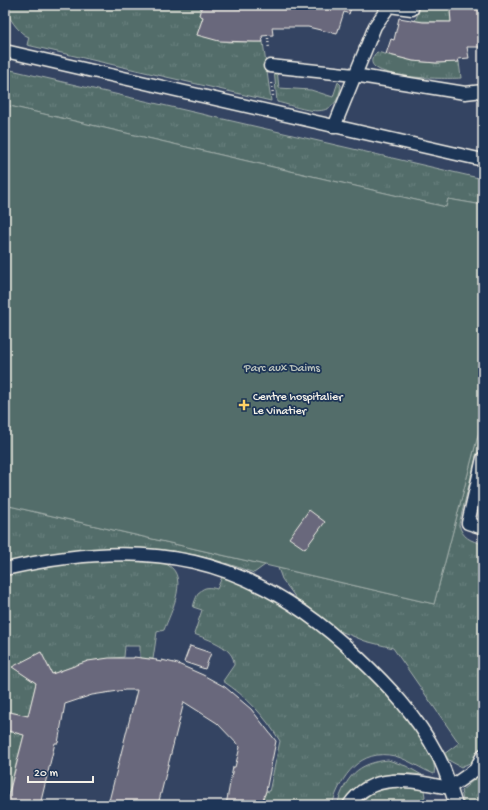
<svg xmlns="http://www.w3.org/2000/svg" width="488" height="810" viewBox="0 0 488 810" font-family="'Gochi Hand',sans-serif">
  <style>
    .grass { fill: url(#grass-tufts); stroke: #a3afaa }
    .park { fill: #526d6b; stroke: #a3afaa }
    .building { fill: #69687c; stroke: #f4f1e8 }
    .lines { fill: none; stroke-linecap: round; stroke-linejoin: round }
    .lane-casing { stroke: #f4f1e8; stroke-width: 15 }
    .path { stroke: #f4f1e8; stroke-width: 2.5; stroke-dasharray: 1 3; stroke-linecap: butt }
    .lane { stroke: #1d3557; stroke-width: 12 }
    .poi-dot { fill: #ffd166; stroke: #1d3557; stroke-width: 1.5 }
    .labels { text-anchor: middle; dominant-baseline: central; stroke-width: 3.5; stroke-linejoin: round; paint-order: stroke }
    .park-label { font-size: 12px; fill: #bbc3bc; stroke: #1d3557 }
    .poi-label { font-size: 12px; fill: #f4f1e8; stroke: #1d3557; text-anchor: start }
  </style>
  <defs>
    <pattern id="grass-tufts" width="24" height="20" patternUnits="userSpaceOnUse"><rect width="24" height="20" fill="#526d6b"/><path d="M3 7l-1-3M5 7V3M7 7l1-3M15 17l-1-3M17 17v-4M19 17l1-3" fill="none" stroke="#6c8280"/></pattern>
  </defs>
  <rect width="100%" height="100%" fill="#344462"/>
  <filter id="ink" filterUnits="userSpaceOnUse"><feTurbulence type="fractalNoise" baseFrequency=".025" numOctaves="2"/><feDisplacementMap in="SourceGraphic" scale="8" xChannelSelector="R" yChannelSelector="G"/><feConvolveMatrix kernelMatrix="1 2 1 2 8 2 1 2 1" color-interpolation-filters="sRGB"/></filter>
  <g filter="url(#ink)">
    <g class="grass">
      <path d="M5,5H202L199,15L203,17L197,35L228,42H263L271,101L27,45L29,37C19,34 6,15 5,5Z"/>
      <polygon points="418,5 455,5 455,8 450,10 451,22 415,21 419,11"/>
      <path d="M377,52L413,61L436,63L459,62L461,78C450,79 348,80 377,52Z"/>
      <path d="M274,69H277L279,88L311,90L333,97L338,82L341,85C336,125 303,108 277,102Z"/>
      <polygon points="11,70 483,179 483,205 448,199 446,207 5,105 5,73"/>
      <path d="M483,416V430L459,524C462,538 471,541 483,544V744L474,761L461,767L450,761L444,754L459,743L393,648L365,641L335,629L296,598L282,579L278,568L434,604Z"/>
      <path d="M5,505L265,565L254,573C163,538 99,545 5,563Z"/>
      <path d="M110,560L163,563C192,572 171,612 164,630L157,632L153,659L140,658V646H125L124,657L88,661L52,674L41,652L13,667L36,683L28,716L5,711V575L58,565Z"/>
      <path d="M222,577C298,602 375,668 418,735C425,746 437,760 434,774C421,769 409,760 395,756C360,748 341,776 332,805L289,803L261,805L263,794L265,795L266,791L269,792L280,741C265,716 247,697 223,681L234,665C235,647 207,639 194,634L202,610L193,607C197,593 201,584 217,589Z"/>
      <polygon points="5,730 24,735 5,805"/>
      <path d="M388,760L406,766L422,775C390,770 359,777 341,805H337C346,777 357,763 388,760Z"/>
      <polygon points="483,772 483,805 464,805 461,791"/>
      <polygon points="395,787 406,787 424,790 425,797 413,805 358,805 373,792"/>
    </g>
    <polygon class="park" points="5,105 446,207 448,199 483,205 483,416 434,604 5,505"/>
    <g class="building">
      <polygon points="202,5 240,8 247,8 246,5 352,5 349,14 344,12 337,34 308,27 272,27 273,35 262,36 263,42 254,42 219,41 197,35 203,17 199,15"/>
      <polygon points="455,5 465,5 465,7 483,5 483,47 467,47 469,58 458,59 459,62 436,63 413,61 386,54 391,39 394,40 399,18 423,22 451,22 450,10 455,8"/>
      <polygon points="309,510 325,522 305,549 289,538"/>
      <polygon points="190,646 211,653 205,669 184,662"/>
      <polygon points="41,652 52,674 88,661 109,658 134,658 134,657 157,660 156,661 162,662 162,660 178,664 203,675 225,687 251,709 276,741 266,791 261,805 226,805 233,767 235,767 240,747 217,723 184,702 158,805 108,805 137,690 125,690 92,695 65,704 58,743 55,743 40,805 6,805 24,735 5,730 5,711 28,716 36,683 12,667"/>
    </g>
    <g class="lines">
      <g class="lane-casing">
        <g id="lane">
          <polyline points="389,6 412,9"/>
          <polyline points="5,51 483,160"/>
          <polyline points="270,66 354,75 465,93 483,91"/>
          <polyline points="334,127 375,26 390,5"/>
          <polyline points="483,458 468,523 483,528"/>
          <path d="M5,569C146,536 250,554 357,656C388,685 417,716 437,754C446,769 450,789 456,805"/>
          <path d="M349,805C372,770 415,781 449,788L475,770L483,755"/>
        </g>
      </g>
      <g class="path">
        <polyline points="268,38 269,50"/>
        <polyline points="272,83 273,96"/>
      </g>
      <use href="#lane" class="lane"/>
    </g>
  </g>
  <path class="poi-dot" d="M242 399h4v4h4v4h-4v4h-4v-4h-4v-4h4z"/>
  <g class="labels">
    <g class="park-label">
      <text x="282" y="369">Parc aux Daims</text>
    </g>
    <g class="poi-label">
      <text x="253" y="398">Centre hospitalier<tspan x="253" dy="14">Le Vinatier</tspan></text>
    </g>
  </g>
  <rect width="488" height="810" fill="none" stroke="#1d3557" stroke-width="20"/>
  <rect x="10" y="10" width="468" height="790" fill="none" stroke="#f4f1e8" stroke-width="1.5" filter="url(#ink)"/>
  <path d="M28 776v6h65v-6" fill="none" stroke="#f4f1e8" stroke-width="2"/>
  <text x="34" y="776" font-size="12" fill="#f4f1e8" stroke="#1d3557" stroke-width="3" paint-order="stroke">20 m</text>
</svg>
